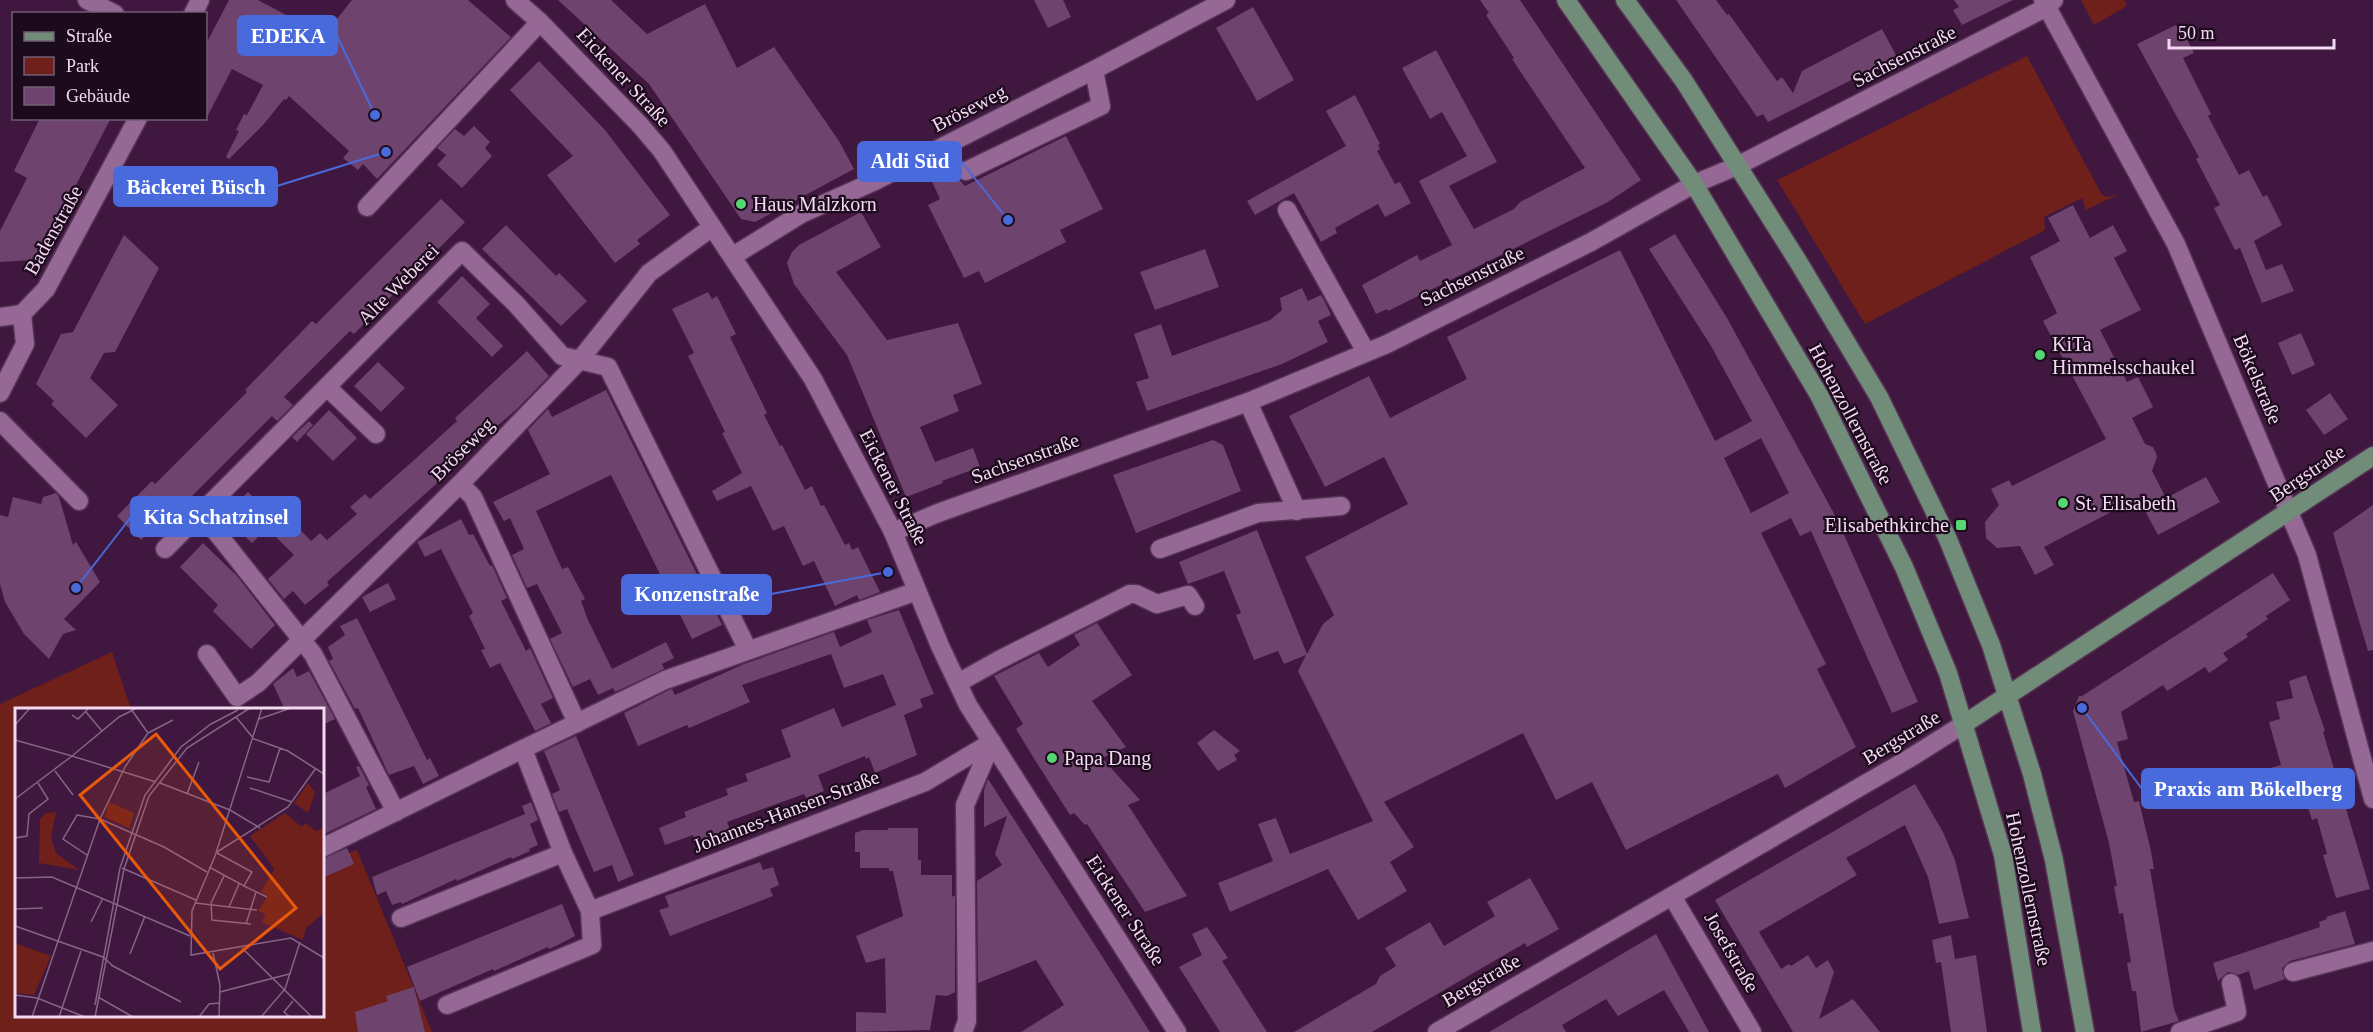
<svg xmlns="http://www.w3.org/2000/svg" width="2373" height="1032" viewBox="0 0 2373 1032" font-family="'Times New Roman',serif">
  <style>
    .green { fill: #70201b }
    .building { fill: #6e436d; fill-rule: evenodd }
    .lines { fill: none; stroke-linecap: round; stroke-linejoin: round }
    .minor-casing { stroke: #563456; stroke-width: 21 }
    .major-casing { stroke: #563456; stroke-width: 21 }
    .minor { stroke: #966895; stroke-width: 18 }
    .major { stroke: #718c78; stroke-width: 18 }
    .poi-dot { fill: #56d671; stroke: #1c0b1c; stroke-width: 2 }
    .labels { text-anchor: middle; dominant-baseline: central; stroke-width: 4.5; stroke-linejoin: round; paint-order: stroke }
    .street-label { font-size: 20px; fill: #f3d9f1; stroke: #1c0b1c }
    .poi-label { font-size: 20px; fill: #f3d9f1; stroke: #1c0b1c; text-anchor: start }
    .inset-road { fill: none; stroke: #876586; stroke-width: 1.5 }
    .view { fill: #e8590c; fill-opacity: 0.15; stroke: #e8590c; stroke-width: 3 }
    .inset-edge { fill: none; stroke: #f3d9f1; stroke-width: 3 }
    .leader { fill: none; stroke: #486add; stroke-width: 2 }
    .callout-dot { fill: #486add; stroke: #1c0b1c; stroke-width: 2 }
    .callout { fill: #486add; stroke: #486add; stroke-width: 2 }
    .callout-label { font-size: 21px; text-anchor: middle; font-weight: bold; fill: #fff }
  </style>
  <rect width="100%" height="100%" fill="#3f173f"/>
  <g class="green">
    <polygon points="2081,0 2124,0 2127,6 2094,25"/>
    <polygon points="2027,56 2102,195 2107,197 2119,194 2086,210 2082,198 2044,217 2045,230 1865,324 1777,180"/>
    <polygon points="112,652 131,709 16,710 16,1016 322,1016 323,863 357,850 432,1032 0,1032 0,704"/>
  </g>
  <g class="building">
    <polygon points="229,0 258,0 324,35 352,0 468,0 511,37 377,179 363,164 358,170 343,158 349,151 289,96 286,100 284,99 264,124 229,159 226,157 239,131 236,130 244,114 247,115 263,85 232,69 206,119 206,44"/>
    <polygon points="558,0 611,0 647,34 705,4 737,68 774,47 839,141 854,169 755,222 741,219 649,84"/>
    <polygon points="1034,0 1063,0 1071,17 1048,28"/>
    <polygon points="1480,0 1520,0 1641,180 1608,202 1388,311 1387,309 1376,314 1362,285 1417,255 1420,261 1452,245 1419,181 1467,156 1442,112 1430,119 1402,68 1436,50 1497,162 1449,186 1474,229 1514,209 1520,202 1585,168 1512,59 1514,58 1486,15 1489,13"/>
    <polygon points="1676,0 1716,0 1727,15 1729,14 1777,81 1782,77 1793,93 1802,71 1882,29 1897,57 1768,122 1763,114 1757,117"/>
    <polygon points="1954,0 2013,0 1962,25 1953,10 1959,7"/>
    <polygon points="1253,7 1294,80 1257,101 1216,28"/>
    <polygon points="2176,25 2180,33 2183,32 2194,53 2183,58 2211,114 2208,116 2239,175 2249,170 2263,197 2267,195 2282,225 2254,241 2266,270 2282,264 2294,291 2262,303 2240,248 2235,250 2214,208 2220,205 2196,159 2199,157 2137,44"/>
    <polygon points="539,61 605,130 670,215 637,240 640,244 615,263 547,175 573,156 510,90"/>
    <polygon points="1355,95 1380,144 1378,145 1380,149 1377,151 1395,184 1400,182 1411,203 1385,217 1378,204 1335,228 1337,233 1321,242 1294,193 1255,215 1247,201 1346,146 1326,111"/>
    <polygon points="40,118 111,118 75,187 72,186 33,260 0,262 0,231 27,178 14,171"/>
    <polygon points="474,126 490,142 485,148 492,156 462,188 437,165 446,155 437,148 455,129 464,136"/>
    <polygon points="1066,136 1103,209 1060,230 1066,242 985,283 979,271 964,278 928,205 940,199 929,175 953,163 956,176 965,186"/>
    <polygon points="441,199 465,222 354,334 350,331 284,397 293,405 277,421 272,416 186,502 183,498 141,540 117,516 152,481 155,484 247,392 245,390 312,321 316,324"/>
    <polygon points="2073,205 2090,238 2113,225 2127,251 2114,258 2141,310 2100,330 2127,382 2138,377 2153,407 2132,418 2145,444 2153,447 2156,453 2157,457 2152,471 2166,498 2206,477 2220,502 2158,535 2138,498 2044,547 2054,565 2035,575 2020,546 1997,548 1986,538 1985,522 1999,505 1991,489 2009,480 2012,486 2106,439 2043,321 2057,313 2030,257 2060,241 2048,218"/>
    <polygon points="861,212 881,247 836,272 887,340 958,323 982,384 953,395 959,411 920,427 935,462 973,448 980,467 942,481 943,483 906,497 847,355 794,284 787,263 792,252 799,245"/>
    <polygon points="506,225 556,276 559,273 587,301 561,326 482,249"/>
    <path d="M1675,234L1727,318L1837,519L1918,702L1892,713L1811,531L1800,536L1791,518L1761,533L1826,664L1817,669L1856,747L1785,788L1778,774L1626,850L1592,782L1556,800L1523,733L1384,802L1414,847L1390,862L1407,891L1358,920L1328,869L1230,912L1218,883L1273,861L1258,824L1276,818L1290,854L1373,821L1298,671L1306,655L1284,664L1278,651L1254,660L1236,615L1241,613L1224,571L1188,584L1179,562L1257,530L1307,654L1323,624L1334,615L1305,557L1408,504L1384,457L1325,487L1289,416L1369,376L1390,418L1467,379L1447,337L1620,250L1715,441L1752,421L1711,346L1649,249ZM1761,438L1789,493L1751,513L1724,458Z"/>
    <polygon points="124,235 159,268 115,352 104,353 90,378 118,405 86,438 51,404 54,401 36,384 61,334 73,332"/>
    <polygon points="1205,249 1219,287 1155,310 1140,272"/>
    <polygon points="462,276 490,304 476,318 503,346 492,357 437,302"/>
    <polygon points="1302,288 1308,301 1321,295 1325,302 1331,315 1318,321 1328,342 1282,364 1147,411 1136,382 1149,378 1134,334 1161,324 1172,356 1270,320 1282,310 1280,298"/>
    <polygon points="708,292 712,299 717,296 736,334 730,337 767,413 764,415 780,446 782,445 805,490 812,486 821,506 824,505 845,545 849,543 852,550 858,547 880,592 859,600 857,595 835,606 814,561 803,566 784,526 773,531 751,486 717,501 712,491 742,473 722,433 725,432 688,356 694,353 672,309"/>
    <polygon points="2301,333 2315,365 2292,375 2278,343"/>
    <polygon points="527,351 549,376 517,409 462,456 464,459 327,582 329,585 305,605 293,591 284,599 268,579 294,555 267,528 252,543 224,516 248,492 275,519 283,512 311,541 320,533 327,540 357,514 350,507 365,494 370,499 413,461 457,421 455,418"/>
    <polygon points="378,362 405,388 381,412 354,386"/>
    <polygon points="606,390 722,625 692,639 611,475 536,511 562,569 568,567 585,599 581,601 588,620 612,669 666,642 674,658 662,664 664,669 615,692 613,688 598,695 590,679 573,687 550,639 562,633 537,584 527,588 512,555 524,549 510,518 504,521 493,502 550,474 528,430 548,409 552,417"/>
    <polygon points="2330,393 2348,419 2324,435 2306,410"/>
    <polygon points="329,410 357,438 333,461 306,434"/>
    <polygon points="309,421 313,425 297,442 292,437"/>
    <polygon points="1213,440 1223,445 1241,491 1136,533 1113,475"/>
    <polygon points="56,493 59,497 73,545 76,542 100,582 64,619 76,630 63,634 49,659 24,634 5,602 0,584 0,515 8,517 13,497 41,504 43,497"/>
    <polygon points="2373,505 2373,650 2368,651 2333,533"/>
    <polygon points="461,519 469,535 473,534 490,566 492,565 507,598 501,601 526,651 530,648 553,698 541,704 551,723 535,731 500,663 490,668 481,650 485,649 469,616 473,613 441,549 425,557 417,542"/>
    <polygon points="203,543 237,576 275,625 251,649 213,611 218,605 180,567"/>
    <polygon points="2273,573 2290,600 2266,616 2268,619 2246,634 2248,637 2223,653 2228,660 2209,673 2205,667 2167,691 2163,685 2121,712 2128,739 2117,742 2134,802 2139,801 2151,851 2154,869 2150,869 2174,1009 2179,1021 2141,1032 2136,991 2132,991 2127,963 2131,962 2123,913 2119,914 2114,886 2117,886 2109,843 2073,711 2079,696 2082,696"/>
    <polygon points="388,583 396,599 370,612 362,597"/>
    <polygon points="899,610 934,694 920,699 923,707 904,715 917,755 875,773 869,757 866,759 865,756 818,775 824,791 806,798 804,794 727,822 731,832 696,845 693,835 665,845 659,828 686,817 684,812 728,795 726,789 748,781 745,774 791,757 781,730 834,708 842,727 896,705 883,674 844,688 831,654 742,685 750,702 689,728 687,725 638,746 624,713 669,690 672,689 675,695 744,664 834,632 840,647 872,632 867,620"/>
    <polygon points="357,618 427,760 430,758 439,776 423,784 414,766 389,775 358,708 355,709 329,661 333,659 328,647 345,635 340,626"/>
    <polygon points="1097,623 1132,675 1092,701 1126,747 1102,758 1140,800 1128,805 1187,896 1145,912 1087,824 1085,825 1074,813 1070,815 1033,757 1016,729 1023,724 994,676 1039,653 1048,667 1080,645 1074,635"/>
    <polygon points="293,668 297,677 309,671 335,719 322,725 322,710 285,710 273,684"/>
    <polygon points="2306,675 2325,731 2323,732 2370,889 2336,898 2323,855 2327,854 2317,818 2312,820 2300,783 2273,791 2267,769 2281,765 2269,722 2280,719 2276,702 2293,698 2289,681"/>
    <polygon points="1214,730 1240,751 1234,755 1237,760 1218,771 1197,743"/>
    <polygon points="576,736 634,875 618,882 612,865 594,872 567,809 559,812 552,794 560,790 544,751"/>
    <polygon points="359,766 369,785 366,787 376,809 322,835 322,792 323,794 360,776 356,767"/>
    <polygon points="988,779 1100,953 1150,1032 1021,1032 1064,1005 1036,960 978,983 977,881 1002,865 995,854 1007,816 984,827 984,790"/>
    <polygon points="1915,784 1943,832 1955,860 1969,918 1939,924 1928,877 1905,825 1846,858 1857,875 1759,932 1781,969 1789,964 1791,966 1808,955 1816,968 1828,960 1834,972 1819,1019 1853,999 1880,1032 1793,1032 1715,900"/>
    <polygon points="531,802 538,820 530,824 538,845 529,849 530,851 512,859 511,857 457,881 456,879 402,904 401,902 392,905 386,891 377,895 372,877 525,814 522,806"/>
    <polygon points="888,828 918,828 918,860 921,860 921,875 952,875 952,897 955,895 955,992 947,996 936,995 930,1030 856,1032 856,1012 886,1013 885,958 866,963 856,936 903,916 893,871 889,871 889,868 860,868 860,852 855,852 855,833 863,830 888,830"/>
    <polygon points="347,848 354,864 322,878 322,859"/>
    <polygon points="760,862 763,870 773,867 779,885 770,889 773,896 670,936 659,910 669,907 665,896"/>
    <polygon points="1530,878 1559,929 1527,947 1525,943 1372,1032 1294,1032 1376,984 1380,976 1396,966 1385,948 1430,922 1444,946 1495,916 1487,902"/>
    <polygon points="562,904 575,936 556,946 549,949 548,947 494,971 493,969 420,1001 407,967"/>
    <polygon points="2345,911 2355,944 2290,961 2282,968 2285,979 2254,990 2249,971 2238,975 2228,972 2218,981 2213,963 2320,927 2319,922 2327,919 2326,917"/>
    <polygon points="1207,927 1228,958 1222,961 1267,1032 1220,1032 1179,967 1202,955 1192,934"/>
    <polygon points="1656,934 1709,1032 1689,1032 1664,990 1618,1016 1606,999 1562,1025 1566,1032 1489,1032"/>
    <polygon points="1951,935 1955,959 1976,955 1987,1032 1951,1032 1941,962 1936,963 1932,940"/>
    <polygon points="414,987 425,1032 358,1032 355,1012 388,1001 386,996"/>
  </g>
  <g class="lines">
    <g class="minor-casing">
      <g id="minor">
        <polyline points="87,0 115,14"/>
        <polyline points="515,0 540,22 640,125 662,151 813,379 893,532 940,646 968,705 1177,1032"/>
        <polyline points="2043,0 2176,244 2307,555 2373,799"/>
        <polyline points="193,14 200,0"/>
        <polyline points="966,171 1101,106 1094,70"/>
        <polyline points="367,207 540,22"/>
        <polyline points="1287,210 1366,352"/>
        <polyline points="733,256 801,214 875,181 1094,70 1226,0"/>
        <polyline points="0,317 22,314"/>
        <polyline points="327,387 376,434"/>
        <polyline points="0,393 25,344 22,314 46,289 138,118"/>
        <polyline points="1248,402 1297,511"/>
        <polyline points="0,421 79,501"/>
        <polyline points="460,484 473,497 577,723"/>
        <polyline points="201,513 313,654 396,812"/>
        <polyline points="893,532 938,513 1248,402 1387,344 1591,242 1694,184 1737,166 2047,7 2054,0"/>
        <polyline points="165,549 462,251 516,304 562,356 608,367 748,650"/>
        <polyline points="1160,549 1258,513 1341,506"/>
        <polyline points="917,591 665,680 523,749 563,853 590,911 925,782 992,742"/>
        <polyline points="207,654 237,697 258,683 460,484 579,361 649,273 711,228"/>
        <polyline points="958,683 999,660 1130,594 1136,594 1157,604 1188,595 1195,606"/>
        <polyline points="322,848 523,749"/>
        <polyline points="1672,896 1752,1032"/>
        <polyline points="401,918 563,853"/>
        <polyline points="2293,972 2373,951"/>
        <polyline points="447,1005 592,945 590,911"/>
        <polyline points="963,1032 967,1021 965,805 992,742"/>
        <polyline points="1437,1032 1910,758 1964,724"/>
        <polyline points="2180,1032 2237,1012 2231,983"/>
      </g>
    </g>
    <g class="major-casing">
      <g id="major">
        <polyline points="1566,0 1694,184 1819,395 1904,567 1948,673 2003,855 2032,1032"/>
        <polyline points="1625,0 1684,81 1799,263 1879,397 1947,537 1991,645 2032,774 2054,860 2085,1032"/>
        <polyline points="1964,724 2373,456"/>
      </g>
    </g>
    <use href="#minor" class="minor"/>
    <use href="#major" class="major"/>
  </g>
  <g class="poi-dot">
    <circle cx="741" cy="204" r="6"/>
    <circle cx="2040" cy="355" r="6"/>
    <circle cx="2063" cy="503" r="6"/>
    <rect x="1955" y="519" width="12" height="12" rx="3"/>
    <circle cx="1052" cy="758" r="6"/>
  </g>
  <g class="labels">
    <g class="street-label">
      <text transform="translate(1904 56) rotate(-27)">Sachsenstraße</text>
      <text transform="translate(624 77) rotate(47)">Eickener Straße</text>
      <text transform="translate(969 108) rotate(-27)">Bröseweg</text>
      <text transform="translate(53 230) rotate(-61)">Badenstraße</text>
      <text transform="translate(1472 276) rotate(-26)">Sachsenstraße</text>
      <text transform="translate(398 284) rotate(-45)">Alte Weberei</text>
      <text transform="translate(2258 379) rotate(67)">Bökelstraße</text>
      <text transform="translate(1851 414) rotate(62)">Hohenzollernstraße</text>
      <text transform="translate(462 449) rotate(-45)">Bröseweg</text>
      <text transform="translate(1025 458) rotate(-20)">Sachsenstraße</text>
      <text transform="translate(2307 473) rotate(-34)">Bergstraße</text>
      <text transform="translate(894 487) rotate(63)">Eickener Straße</text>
      <text transform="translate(1901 737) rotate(-31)">Bergstraße</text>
      <text transform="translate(786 811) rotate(-21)">Johannes-Hansen-Straße</text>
      <text transform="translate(2029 889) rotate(78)">Hohenzollernstraße</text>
      <text transform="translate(1126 910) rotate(57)">Eickener Straße</text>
      <text transform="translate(1732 952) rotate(60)">Josefstraße</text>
      <text transform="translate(1481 980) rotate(-30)">Bergstraße</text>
    </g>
    <g class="poi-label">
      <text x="753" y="204">Haus Malzkorn</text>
      <text x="2052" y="344">KiTa<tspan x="2052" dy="23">Himmelsschaukel</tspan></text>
      <text x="2075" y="503">St. Elisabeth</text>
      <text x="1949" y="525" text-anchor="end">Elisabethkirche</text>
      <text x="1064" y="758">Papa Dang</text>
    </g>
  </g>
  <g transform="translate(15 708)">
    <rect width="309" height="309" fill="#3f173f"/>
    <path d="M293,75L300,84L293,105L279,95ZM94,94L119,105L114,120L90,109ZM41,104L36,130L41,145L64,162L24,155L25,111L31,105ZM270,105L287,119L290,115L301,123L309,120V205L291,220L288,232L247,214L251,206L243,203L253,188L246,184L259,161L232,129L260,162L235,128ZM0,235L36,248L19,287L0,285Z" fill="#70201b"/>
    <path class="inset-road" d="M247,0L200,148L177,203L176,247L276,230L309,250M116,1L133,25M71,4L87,23M57,7L63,11L74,0M221,9L239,31L273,43L309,66M244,11L276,0M0,17L15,0M133,25L158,12M0,32L57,48L104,9L122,0M40,63L58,87M232,69L254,74L265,40M145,75L215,102L245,120M235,80L277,94M172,86L184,54M0,91L57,48L141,74M0,130L12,128L14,106L33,91L23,75M202,144L273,99L301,60M72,147L48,131L62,107L85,111L149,139L192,164M194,159L229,178L234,169L237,164L202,145M107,160L181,192M209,168L196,195L197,212L236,216M0,170L37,169L175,228M229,178L252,189M180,195L242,202M214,199L224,176M0,201L28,200M76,214L88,190M231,216L241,184M0,218L88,249L98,258M227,240L297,309M198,245L205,277L204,309M115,246L130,208M96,257L166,294M205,284L274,266M0,287L22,290L70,309M83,289L118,309M80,297L105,160L130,87L166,39L196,16L223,2M17,309L85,111L110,59L133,25M44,309L66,243M80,309L109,161L134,88L172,40L235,0M184,309L194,296L204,295M246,309L270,281L285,234M275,309L269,304L278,293"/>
    <path class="view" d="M141,26L281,200L205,261L65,87Z"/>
    <rect width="309" height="309" class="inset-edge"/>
  </g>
  <path class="leader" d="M375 115L337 36M1008 220L961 161M386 152L277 186M76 588L131 517M888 572L771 594M2082 708L2142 789"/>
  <g class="callout-dot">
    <circle cx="375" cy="115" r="6"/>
    <circle cx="1008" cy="220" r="6"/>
    <circle cx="386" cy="152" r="6"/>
    <circle cx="76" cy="588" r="6"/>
    <circle cx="888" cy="572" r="6"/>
    <circle cx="2082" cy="708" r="6"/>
  </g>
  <g class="callout">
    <rect x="238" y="16" width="99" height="39" rx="6"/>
    <rect x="858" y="142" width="103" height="39" rx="6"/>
    <rect x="114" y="167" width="163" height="39" rx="6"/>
    <rect x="131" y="497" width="169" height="39" rx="6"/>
    <rect x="622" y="575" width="149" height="39" rx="6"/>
    <rect x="2142" y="769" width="212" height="39" rx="6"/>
  </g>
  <g class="callout-label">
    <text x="288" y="43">EDEKA</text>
    <text x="910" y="168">Aldi Süd</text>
    <text x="196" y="194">Bäckerei Büsch</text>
    <text x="216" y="524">Kita Schatzinsel</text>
    <text x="697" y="601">Konzenstraße</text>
    <text x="2248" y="796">Praxis am Bökelberg</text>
  </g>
  <rect x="12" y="12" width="195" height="108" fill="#1c0b1c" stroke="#725d71" stroke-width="1.5"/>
  <rect x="24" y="32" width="30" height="9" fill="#718c78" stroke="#725d71" stroke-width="1.5"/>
  <text x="66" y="42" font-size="18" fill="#f3d9f1">Straße</text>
  <rect x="24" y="57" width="30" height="18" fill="#70201b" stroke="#725d71" stroke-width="1.5"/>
  <text x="66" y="72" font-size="18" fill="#f3d9f1">Park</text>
  <rect x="24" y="87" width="30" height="18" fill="#6e436d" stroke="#725d71" stroke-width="1.5"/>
  <text x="66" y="102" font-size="18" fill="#f3d9f1">Gebäude</text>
  <path d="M2169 39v9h165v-9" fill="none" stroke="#f3d9f1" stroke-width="3"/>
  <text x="2178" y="39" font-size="18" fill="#f3d9f1" stroke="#1c0b1c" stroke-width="4.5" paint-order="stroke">50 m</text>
</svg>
